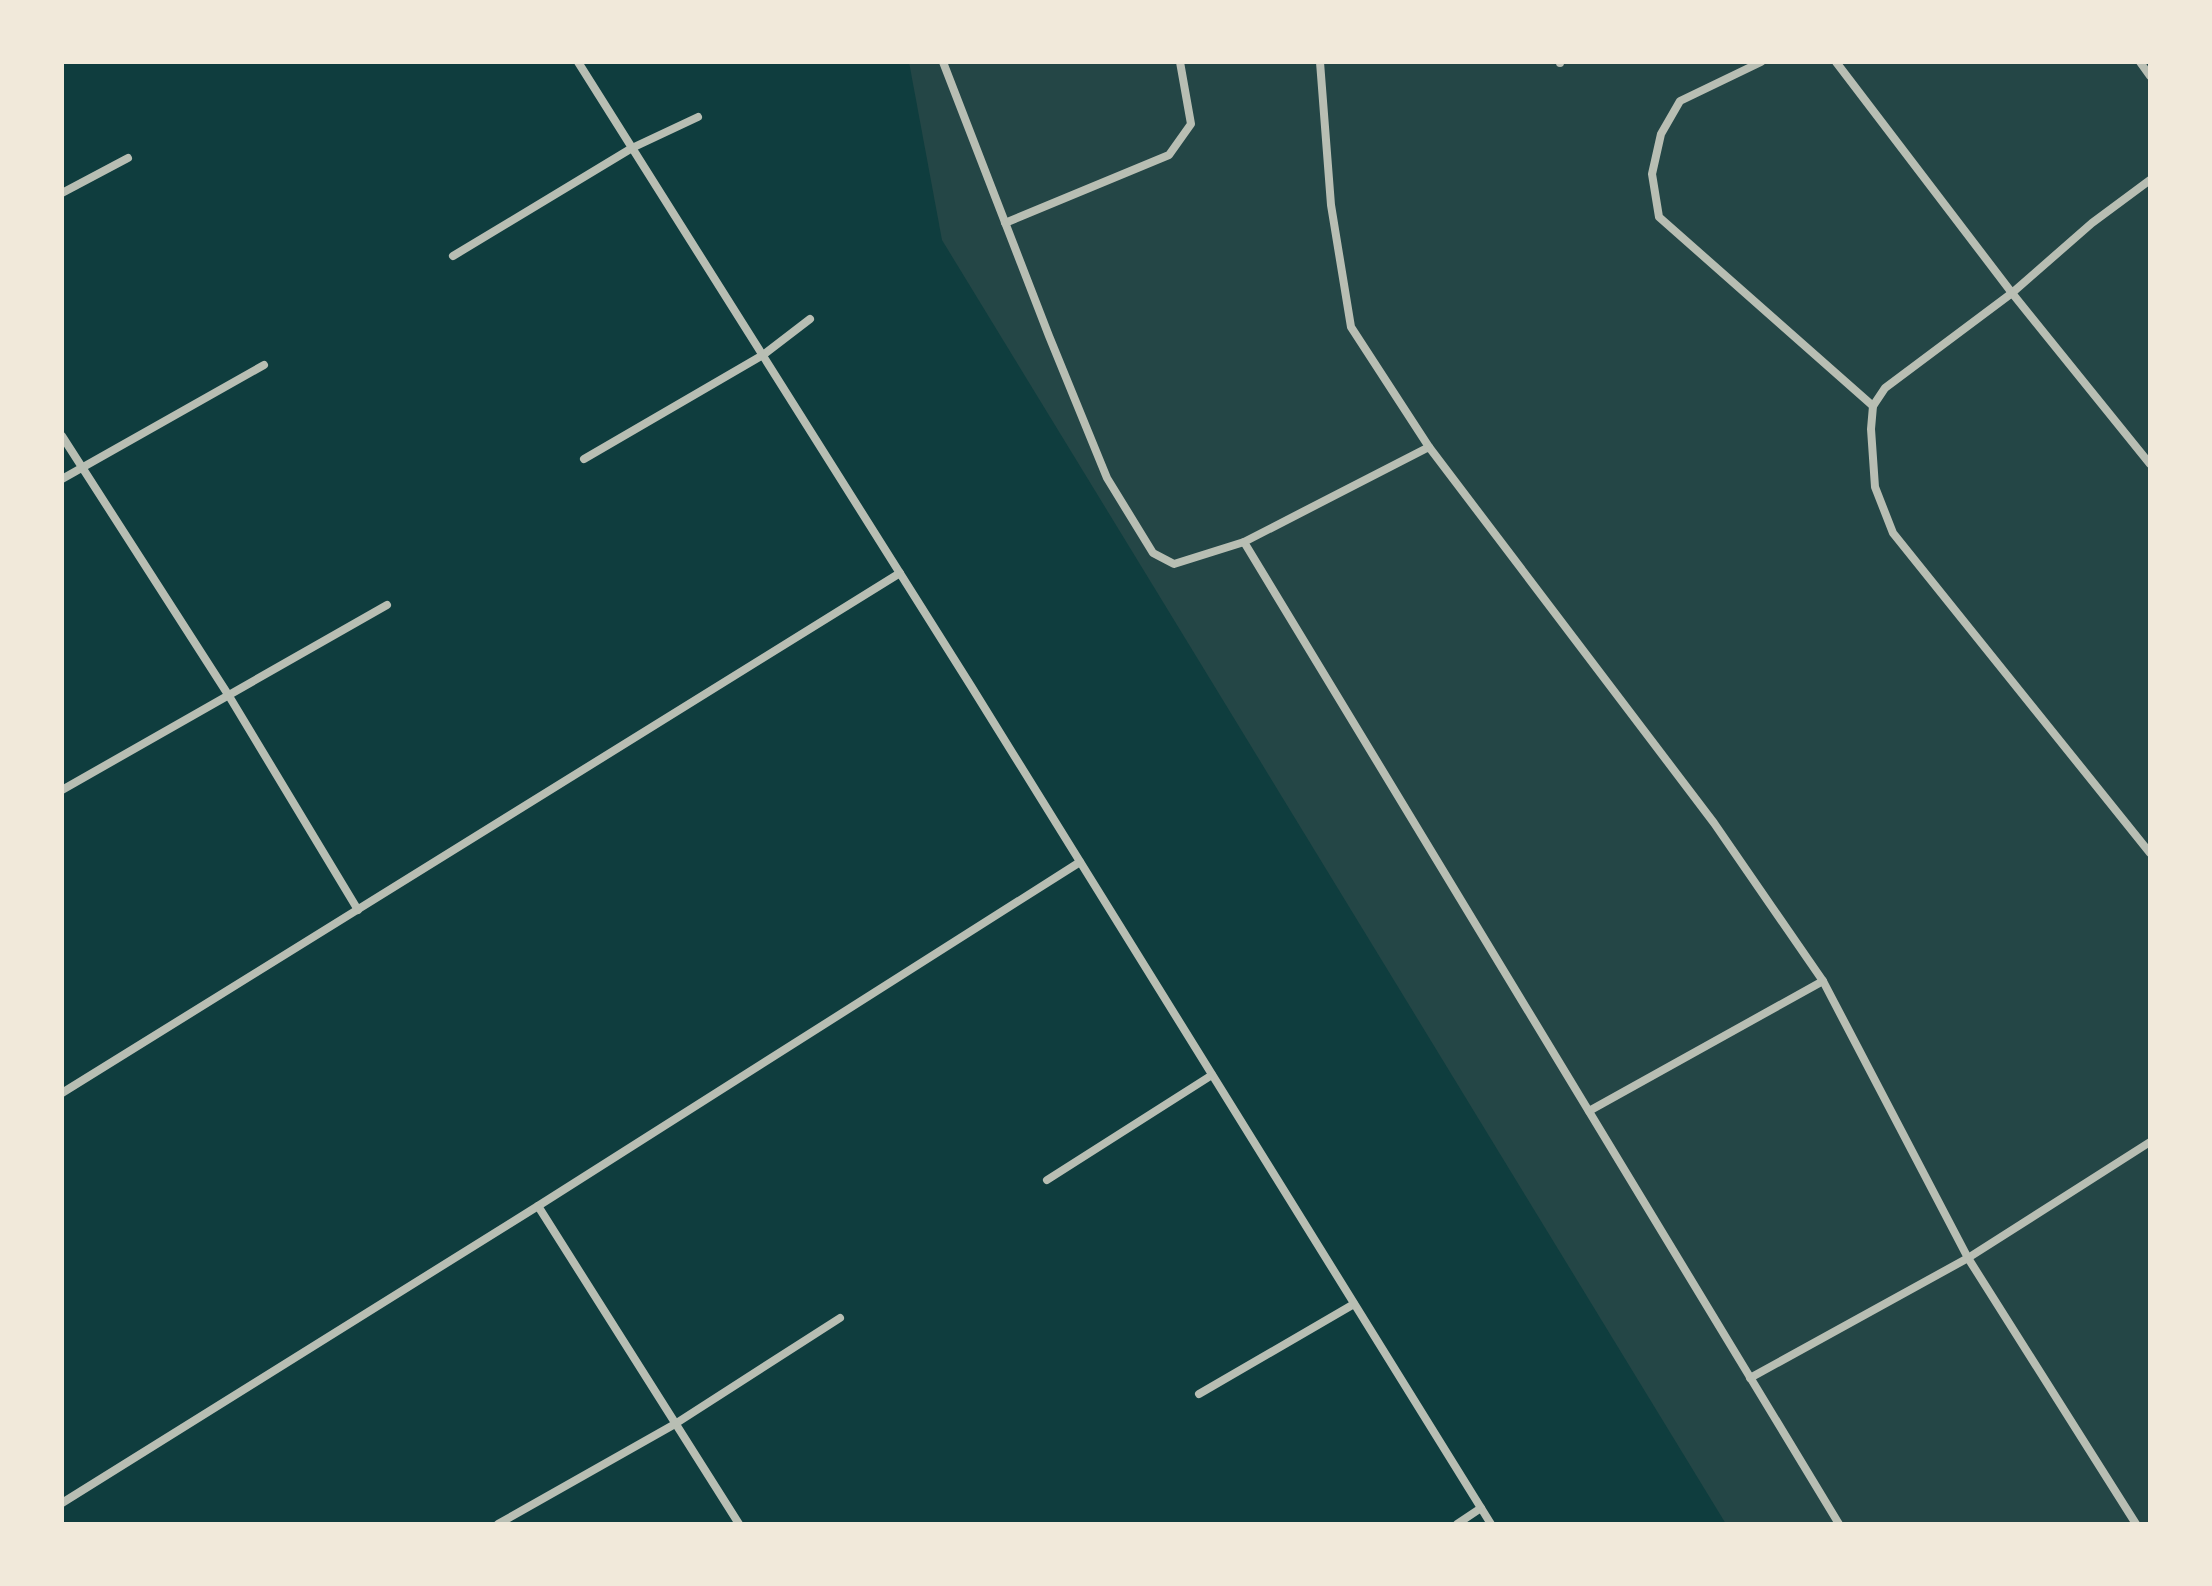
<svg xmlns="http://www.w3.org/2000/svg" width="2212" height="1586" viewBox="0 0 2212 1586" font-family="'IBM Plex Sans',sans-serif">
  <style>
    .green { fill: #244646 }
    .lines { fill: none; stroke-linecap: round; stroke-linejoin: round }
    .minor { stroke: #b8beb3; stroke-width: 8 }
  </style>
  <rect width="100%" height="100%" fill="#0f3d3e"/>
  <polygon class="green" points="909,62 2150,62 2150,1524 1726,1524 942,240"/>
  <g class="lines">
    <g class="minor">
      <polyline points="578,62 971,686 1491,1524"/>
      <polyline points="943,62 1049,336 1107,478 1153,553 1174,564 1244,542"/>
      <polyline points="1320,62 1331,205 1351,327 1429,447"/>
      <polyline points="1560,62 1560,63"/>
      <polyline points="1761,62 1680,101 1661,134 1652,174 1659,217 1873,406"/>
      <polyline points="1836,62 2012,293 2150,464"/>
      <polyline points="2140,62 2150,76"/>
      <polyline points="2150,180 2092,223 2012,293 1885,388 1873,406 1871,429 1875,487 1893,533 2150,853"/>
      <polyline points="62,193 128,158"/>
      <polyline points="1005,223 1169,155 1191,124 1180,62"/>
      <polyline points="453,256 632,148 698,117"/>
      <polyline points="62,436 229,696 358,910"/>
      <polyline points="584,459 763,355 810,319"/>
      <polyline points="62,479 264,365"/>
      <polyline points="62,790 387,605"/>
      <polyline points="62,1093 900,573"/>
      <polyline points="1589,1111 1823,981"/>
      <polyline points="1047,1180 1212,1075"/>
      <polyline points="538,1206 739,1524"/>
      <polyline points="1750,1378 1968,1258 2150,1142"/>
      <polyline points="1199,1394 1354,1304"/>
      <polyline points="62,1503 538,1206 1080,862"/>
      <polyline points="498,1524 675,1424 840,1318"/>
      <polyline points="1457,1524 1481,1508"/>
      <polyline points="1839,1524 1244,542 1429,447 1714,823 1823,981 1968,1258 2136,1524"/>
    </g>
  </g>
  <rect width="2212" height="1586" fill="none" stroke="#f1e9da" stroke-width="128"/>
</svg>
